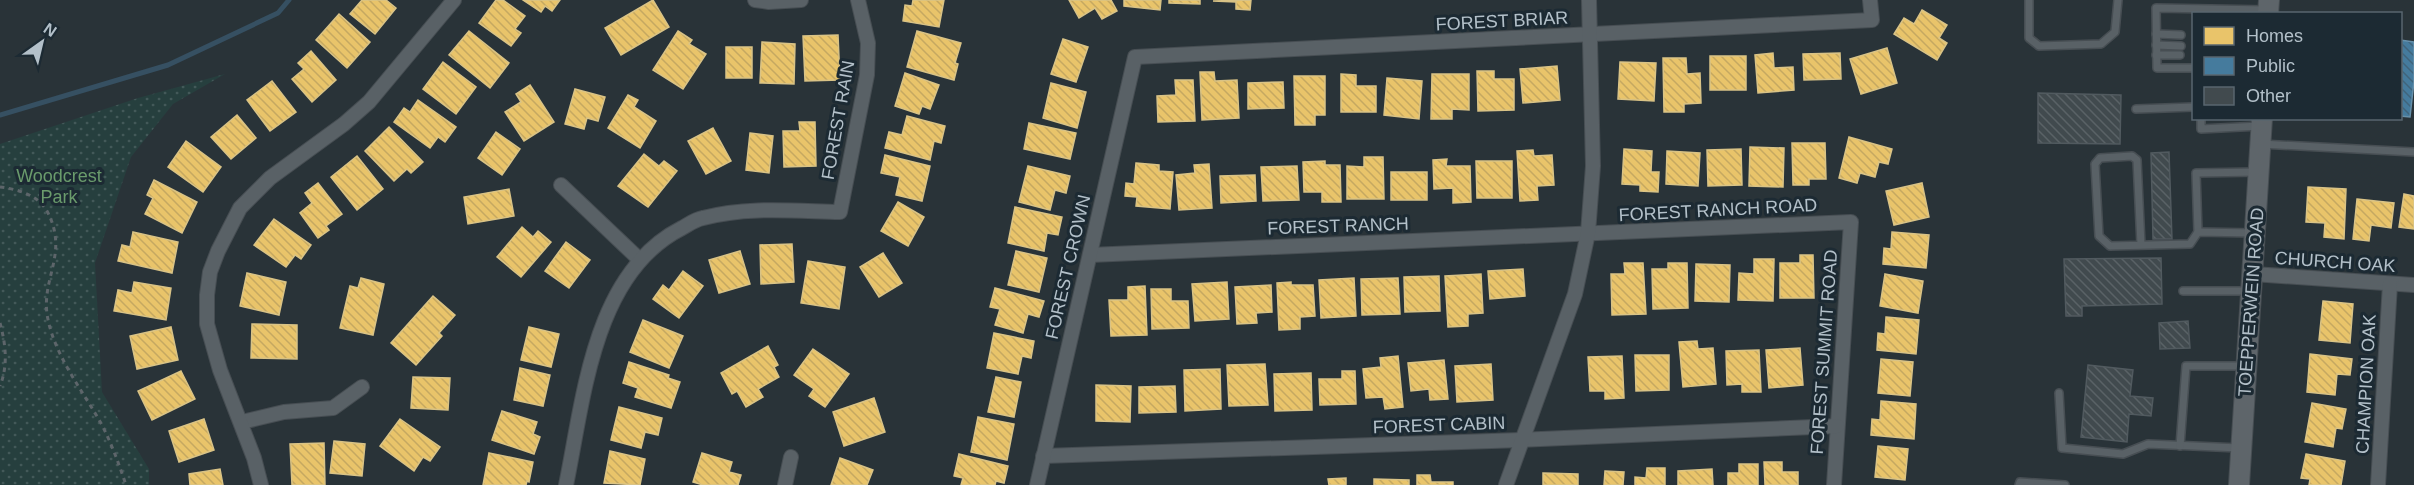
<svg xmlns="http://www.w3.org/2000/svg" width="2414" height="485" viewBox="0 0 2414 485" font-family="Helvetica,sans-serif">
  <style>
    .grass { fill: url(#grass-dots) }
    .homes { fill: url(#homes-back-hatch); stroke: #d9c386; stroke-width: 1.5 }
    .public { fill: url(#public-back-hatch); stroke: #6690aa; stroke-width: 1.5 }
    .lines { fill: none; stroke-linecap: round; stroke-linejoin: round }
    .stream { stroke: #365062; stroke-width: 5 }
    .building { fill: url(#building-back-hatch); stroke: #515a5f; stroke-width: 1.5 }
    .lane-casing { stroke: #474e53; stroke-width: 10 }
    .street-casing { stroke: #474e53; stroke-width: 16 }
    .secondary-casing { stroke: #474e53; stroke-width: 22 }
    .path { stroke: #5d656a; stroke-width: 3; stroke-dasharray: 4.5 4.5; stroke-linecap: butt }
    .lane { stroke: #596166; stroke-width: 7 }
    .street { stroke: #596166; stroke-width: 14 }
    .secondary { stroke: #5e656a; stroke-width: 20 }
    .labels { text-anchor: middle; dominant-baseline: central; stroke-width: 6; stroke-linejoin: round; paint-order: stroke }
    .street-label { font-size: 18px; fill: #b3c0c9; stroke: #1c2a33 }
    .park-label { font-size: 18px; fill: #6a9b6c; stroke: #1c2a33 }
  </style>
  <defs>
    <pattern id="grass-dots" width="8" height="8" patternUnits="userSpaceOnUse" patternTransform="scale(1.5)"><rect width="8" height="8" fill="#263f3e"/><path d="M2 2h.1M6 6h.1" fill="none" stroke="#435959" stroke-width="1.8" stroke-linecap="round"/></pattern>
    <pattern id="homes-back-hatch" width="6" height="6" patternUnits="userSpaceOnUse" patternTransform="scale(1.5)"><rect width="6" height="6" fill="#e9c46a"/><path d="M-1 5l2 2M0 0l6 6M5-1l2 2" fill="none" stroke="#c5a861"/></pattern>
    <pattern id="public-back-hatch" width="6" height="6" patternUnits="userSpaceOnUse" patternTransform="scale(1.5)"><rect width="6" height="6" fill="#457b9d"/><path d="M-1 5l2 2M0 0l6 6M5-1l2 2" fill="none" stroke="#40647b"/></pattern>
    <pattern id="building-back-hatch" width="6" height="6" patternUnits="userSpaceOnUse" patternTransform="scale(1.5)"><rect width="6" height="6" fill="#414a4e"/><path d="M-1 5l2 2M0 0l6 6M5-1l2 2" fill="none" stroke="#5a6266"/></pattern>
  </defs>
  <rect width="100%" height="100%" fill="#293338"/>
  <polygon class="grass" points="225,74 173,104 131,157 95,263 102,392 149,469 149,485 0,485 0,144 138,98"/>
  <g class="homes">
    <polygon points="362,0 386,0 396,8 375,34 350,14"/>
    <polygon points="496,0 503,0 525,16 515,29 521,33 511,46 479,23"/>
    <polygon points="523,0 560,0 552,11 545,6 541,12"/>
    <polygon points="653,0 669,27 621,55 605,28"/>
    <polygon points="913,0 944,0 939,27 903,21 905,5 912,6"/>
    <polygon points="1069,0 1111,0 1117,11 1102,19 1095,8 1079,18"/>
    <polygon points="1124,0 1161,0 1160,10 1124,6"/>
    <polygon points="1169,0 1200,0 1200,4 1169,3"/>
    <polygon points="1251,0 1250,10 1236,9 1236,2 1213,1"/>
    <polygon points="1922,10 1947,25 1939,38 1947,43 1937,60 1894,34 1904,18 1914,24"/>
    <polygon points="339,14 370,42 347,68 316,40"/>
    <polygon points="469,31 509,63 490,88 449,55"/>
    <polygon points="678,31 692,40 689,44 706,54 683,89 653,70"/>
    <polygon points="917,31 961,43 955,63 958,64 954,80 907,67"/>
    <polygon points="838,35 840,80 805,81 803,36"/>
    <polygon points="1063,39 1088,47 1076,82 1051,74"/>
    <polygon points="762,42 795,44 794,84 760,83"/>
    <rect x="726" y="47" width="26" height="31"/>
    <polygon points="1887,48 1897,83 1861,94 1850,59"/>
    <polygon points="311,51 336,80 312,102 292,79 304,69 298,63"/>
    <polygon points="1773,53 1774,68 1793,67 1794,90 1758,93 1755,55"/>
    <polygon points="1840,53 1841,79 1804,80 1803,54"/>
    <rect x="1710" y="56" width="36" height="34"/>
    <polygon points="1663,58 1686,58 1687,74 1700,73 1701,103 1684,104 1684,112 1664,112"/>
    <polygon points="443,62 476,87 456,114 423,89"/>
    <polygon points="1620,62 1656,63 1654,101 1618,99"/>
    <polygon points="1557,66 1560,100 1523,103 1520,69"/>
    <polygon points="1477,71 1494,71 1494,79 1514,79 1514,110 1478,111"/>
    <polygon points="1200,72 1214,72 1215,81 1237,80 1239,118 1202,120"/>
    <polygon points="905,73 939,85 930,109 922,106 919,114 895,106"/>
    <polygon points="1341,74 1356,75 1356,86 1376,86 1376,112 1341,112"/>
    <polygon points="1432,74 1469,74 1469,110 1452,109 1452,119 1431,119"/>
    <polygon points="1294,76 1325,76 1325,115 1315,115 1315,125 1295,125"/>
    <polygon points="1387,78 1422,81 1419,119 1384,115"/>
    <polygon points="1175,80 1193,80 1195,121 1158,122 1157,96 1176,95"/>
    <polygon points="272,81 296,112 270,131 247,100"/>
    <polygon points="1283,82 1284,108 1248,109 1248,83"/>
    <polygon points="1051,83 1086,92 1077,128 1043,118"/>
    <polygon points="530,85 554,122 524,141 505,112 521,102 516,94"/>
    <polygon points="575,89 605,97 598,121 587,118 584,129 565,124"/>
    <polygon points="628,95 638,100 634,107 656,121 640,148 608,128"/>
    <polygon points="418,100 456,127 445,142 438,137 430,148 394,122 404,108 410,112"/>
    <polygon points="237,115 256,138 231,159 211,137"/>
    <polygon points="907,116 945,126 941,143 934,141 930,160 885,148 889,132 902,135"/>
    <polygon points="799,122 815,122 816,166 784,167 783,131 800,131"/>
    <polygon points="1029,123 1076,133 1070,159 1024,149"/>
    <polygon points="389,127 423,162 411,173 407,169 394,181 365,151"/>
    <polygon points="713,128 731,161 706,174 688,141"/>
    <polygon points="496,132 520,149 502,175 478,158"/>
    <polygon points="750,133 773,136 769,173 746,170"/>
    <polygon points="1849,137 1892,149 1888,164 1879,162 1875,177 1860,173 1857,183 1839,178"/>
    <polygon points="186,141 221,167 203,192 168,167"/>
    <polygon points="1792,143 1825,143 1826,179 1809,179 1809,185 1793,185"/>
    <polygon points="1750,147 1784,148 1783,187 1749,186"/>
    <polygon points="1624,149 1652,151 1651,172 1659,172 1658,192 1640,191 1640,185 1622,184"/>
    <polygon points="1741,149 1742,185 1708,186 1707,150"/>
    <polygon points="1533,150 1534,156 1552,155 1554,185 1537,186 1538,200 1520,201 1517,151"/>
    <polygon points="1667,151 1700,153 1698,186 1666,184"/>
    <polygon points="644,154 659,166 664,161 677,171 648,207 618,186"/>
    <polygon points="885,155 930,166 922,201 896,195 900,177 881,173"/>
    <polygon points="357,156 383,189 357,210 331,177"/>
    <polygon points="1364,157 1383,157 1384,199 1347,199 1347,166 1364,167"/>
    <polygon points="1447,159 1446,166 1470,166 1471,202 1453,203 1453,188 1434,189 1433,160"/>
    <polygon points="1325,161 1325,165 1340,165 1341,202 1322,202 1322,192 1304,192 1303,162"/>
    <polygon points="1476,161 1512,161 1512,198 1477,198"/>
    <polygon points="1136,163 1159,165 1159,171 1173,172 1170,209 1136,206 1137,197 1125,196 1126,183 1134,184"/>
    <polygon points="1209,164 1212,208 1179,210 1176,175 1195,173 1194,165"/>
    <polygon points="1028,166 1070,176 1066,193 1055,190 1050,210 1019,202"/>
    <polygon points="1297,166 1299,200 1263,201 1261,167"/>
    <rect x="1391" y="172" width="36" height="28"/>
    <polygon points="1255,175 1256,201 1221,203 1220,176"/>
    <polygon points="154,180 197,202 182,233 145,214 153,198 147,195"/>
    <polygon points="318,183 342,214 326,226 329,230 318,238 300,213 312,203 305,193"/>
    <polygon points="1922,183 1929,217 1894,225 1886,191"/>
    <polygon points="2308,187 2346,189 2344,239 2324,237 2325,223 2306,222"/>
    <polygon points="509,189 514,216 468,224 464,197"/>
    <polygon points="2404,194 2414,196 2414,229 2399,227"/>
    <polygon points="2357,199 2394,203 2391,228 2371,225 2369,241 2353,239"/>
    <polygon points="898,202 924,217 908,246 881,231"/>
    <polygon points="1015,207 1062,217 1058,235 1047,233 1044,251 1008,243"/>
    <polygon points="274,219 311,245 301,259 295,255 286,267 254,245"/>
    <polygon points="522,227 533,237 538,231 551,242 521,277 497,257"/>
    <polygon points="133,232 178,242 172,273 118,261 122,245 130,247"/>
    <polygon points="1892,232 1929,235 1926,268 1883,264 1884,248 1891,249"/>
    <polygon points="566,242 590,260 569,288 545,271"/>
    <polygon points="792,244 794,282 761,284 760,245"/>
    <polygon points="740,251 750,284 719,293 709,260"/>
    <polygon points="1016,251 1047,258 1039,292 1008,285"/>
    <polygon points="883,253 902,283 879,297 860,267"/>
    <polygon points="1800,255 1813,255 1814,298 1780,298 1780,263 1800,263"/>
    <polygon points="1754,259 1774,259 1773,301 1738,300 1739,273 1754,274"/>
    <polygon points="808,261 845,267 839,309 801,303"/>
    <polygon points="1624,263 1643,263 1646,314 1612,315 1611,274 1625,274"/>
    <polygon points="1668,263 1687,263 1688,308 1653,309 1652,269 1668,269"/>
    <polygon points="1696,264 1730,265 1729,302 1695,301"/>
    <polygon points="1523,269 1525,296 1490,299 1488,271"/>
    <polygon points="683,271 703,286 679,318 653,299 663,285 669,290"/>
    <polygon points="247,273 286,282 279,315 240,306"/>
    <polygon points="1481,274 1483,313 1468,314 1468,326 1448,327 1445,276"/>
    <polygon points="1885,274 1923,281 1918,313 1880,306"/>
    <polygon points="1439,276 1440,311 1405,312 1404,277"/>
    <polygon points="361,278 384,284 373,335 340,328 350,286 358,288"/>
    <polygon points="1354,278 1356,316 1321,318 1319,280"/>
    <polygon points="1398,278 1400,314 1362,315 1361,279"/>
    <polygon points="134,282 171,288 166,320 114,311 118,290 132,293"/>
    <polygon points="1227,282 1229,319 1195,321 1192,284"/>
    <polygon points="1291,282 1291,285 1313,285 1315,316 1300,317 1300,329 1279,330 1277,283"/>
    <polygon points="1271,285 1272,312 1256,313 1257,323 1237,324 1235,287"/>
    <polygon points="1145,286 1147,335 1111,336 1109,300 1128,300 1128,287"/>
    <polygon points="995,288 1044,301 1039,317 1028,314 1023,333 995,325 1000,309 990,307"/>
    <polygon points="1151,289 1171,289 1171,301 1188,301 1189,328 1152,329"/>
    <polygon points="433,296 455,315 439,333 442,336 416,365 391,343"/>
    <polygon points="2323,301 2353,304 2350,343 2319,340"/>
    <polygon points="1886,317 1919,320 1916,354 1877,350 1878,333 1885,334"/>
    <polygon points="643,320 683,336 669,368 630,352"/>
    <polygon points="252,324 297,325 297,359 251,358"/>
    <polygon points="171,327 178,360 137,369 130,336"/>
    <polygon points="529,327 559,334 551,367 521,360"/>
    <polygon points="994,333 1034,341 1031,358 1022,356 1018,374 987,368"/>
    <polygon points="1697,341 1698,349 1713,348 1716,384 1683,387 1679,342"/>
    <polygon points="768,346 778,365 774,367 779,377 758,389 763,397 746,407 737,391 732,394 721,373"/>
    <polygon points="1800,348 1803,385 1769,388 1766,350"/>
    <polygon points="813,349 849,374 825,407 809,396 814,389 794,375"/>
    <polygon points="1759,350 1761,392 1742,392 1742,384 1727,385 1726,351"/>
    <polygon points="2310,354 2352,359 2350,375 2337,374 2335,395 2307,392"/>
    <polygon points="1635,355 1669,355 1669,390 1636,391"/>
    <polygon points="1398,356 1403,407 1385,409 1383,397 1366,398 1363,369 1381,367 1380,358"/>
    <polygon points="1622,356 1624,398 1605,399 1605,391 1590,391 1588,357"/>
    <polygon points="1881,359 1913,362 1910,396 1878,393"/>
    <polygon points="1444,360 1448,399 1430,400 1429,389 1411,391 1408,363"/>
    <polygon points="629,362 669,375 668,378 680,382 671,408 635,397 638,388 623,383"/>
    <polygon points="1265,364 1268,405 1229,406 1227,365"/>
    <polygon points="1491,364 1493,400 1457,402 1455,366"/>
    <polygon points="520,368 550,375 543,406 514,400"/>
    <polygon points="1220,369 1221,409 1185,411 1184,370"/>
    <polygon points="181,371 195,399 152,420 138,391"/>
    <polygon points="1342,371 1355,371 1356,404 1320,405 1319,379 1342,379"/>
    <polygon points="1311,373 1312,410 1275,411 1274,374"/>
    <polygon points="413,377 450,378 448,410 411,408"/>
    <polygon points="996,377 1021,382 1014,417 988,412"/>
    <polygon points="1096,385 1131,386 1130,422 1096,421"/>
    <polygon points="1175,386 1176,412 1139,413 1139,387"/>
    <polygon points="874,398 885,432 844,446 833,412"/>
    <polygon points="1881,401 1916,404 1914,439 1871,435 1872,419 1880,420"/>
    <polygon points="2312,403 2346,409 2342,429 2336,428 2333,447 2305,442"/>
    <polygon points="619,407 662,418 658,435 645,432 641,448 611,440"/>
    <polygon points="502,411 537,422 533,434 540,437 534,454 492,440"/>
    <polygon points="978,417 1014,424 1007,460 971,452"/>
    <polygon points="204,419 214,450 179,462 169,431"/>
    <polygon points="400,419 440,447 430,461 423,457 414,471 380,446"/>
    <polygon points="334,441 365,444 362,476 330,473"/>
    <polygon points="324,443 325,485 292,485 290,444"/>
    <polygon points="1878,446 1908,449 1905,480 1875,477"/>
    <polygon points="610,451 645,459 640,485 604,483"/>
    <polygon points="489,453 533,462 529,482 527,481 526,485 483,485"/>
    <polygon points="702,453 732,462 729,472 741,475 738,485 703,485 693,482"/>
    <polygon points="959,454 1008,466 1004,483 996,481 995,485 961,485 963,478 954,476"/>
    <polygon points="2306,454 2345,461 2341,485 2309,485 2310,479 2301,478"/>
    <polygon points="840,458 873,470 867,485 831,485"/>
    <polygon points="1764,462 1782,462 1782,472 1798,472 1798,485 1765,485"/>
    <polygon points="1739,464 1758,464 1758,485 1728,485 1728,473 1739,473"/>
    <polygon points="1647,468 1665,468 1665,485 1635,485 1635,477 1646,478"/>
    <polygon points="220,469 223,485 190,485 189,474"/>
    <polygon points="1712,469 1713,485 1678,485 1678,471"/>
    <polygon points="1605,471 1624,472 1623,485 1604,485"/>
    <polygon points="1543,473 1578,474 1578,485 1543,485"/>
    <polygon points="1417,475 1430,475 1431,482 1453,482 1453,485 1417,485"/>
    <polygon points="1346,478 1346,485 1329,485 1328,479"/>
    <polygon points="1374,479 1409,480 1409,485 1374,485"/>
  </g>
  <polygon class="public" points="2400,40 2414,42 2414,81 2410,117 2400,116"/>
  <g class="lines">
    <polyline class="stream" points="0,115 168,65 278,13 289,0"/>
  </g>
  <g class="building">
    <polygon points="2038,93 2121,95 2120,144 2038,143"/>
    <polygon points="2169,152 2172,239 2153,239 2151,153"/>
    <polygon points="2161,258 2162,304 2082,306 2082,316 2066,316 2064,259"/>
    <polygon points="2188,321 2190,348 2160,349 2159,323"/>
    <polygon points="2088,365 2133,370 2130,396 2153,398 2151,416 2129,414 2127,442 2081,437"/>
  </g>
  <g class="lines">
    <g class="lane-casing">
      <g id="lane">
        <polyline points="2029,0 2029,38 2039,46 2101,44 2115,32 2118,0"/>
        <polyline points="2156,34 2181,35"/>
        <polyline points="2156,45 2181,46"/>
        <polyline points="2156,55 2180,55"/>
        <polyline points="2194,68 2157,68 2156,8 2266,10"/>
        <polyline points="2136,109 2194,107"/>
        <polyline points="2201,118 2201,129 2260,126"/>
        <polyline points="2261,144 2414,152"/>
        <polyline points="2198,232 2196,173 2257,172"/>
        <polyline points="2141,245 2137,160 2132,156 2100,158 2095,164 2099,236 2110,246 2190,244 2198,232 2253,233"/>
        <polyline points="2183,291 2250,291"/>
        <polyline points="2059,393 2062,448 2123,454 2148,444 2239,448"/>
        <polyline points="2180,446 2186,366 2244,366"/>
        <polyline points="2019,485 2020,482 2065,485"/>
      </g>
    </g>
    <g class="street-casing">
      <g id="street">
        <polyline points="755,0 769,2 801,0"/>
        <polyline points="561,185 640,260"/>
        <polyline points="1090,255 1851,222 1834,485"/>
        <polyline points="2253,274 2414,285"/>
        <polyline points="242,422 284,412 333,408 362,387"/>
        <polyline points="1043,456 1521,440 1837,426"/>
        <polyline points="261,485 254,458 220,370 207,324 207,295 210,272 218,251 240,208 270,178 344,124 369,102 454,0"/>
        <path d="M566,485C584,398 593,273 682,228C689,224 696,219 703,218C747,206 795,211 840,212L867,75L868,43L858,0"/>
        <polyline points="785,485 791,457"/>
        <polyline points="1037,485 1135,57 1872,20 1870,0"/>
        <polyline points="1506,485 1575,294 1588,233 1593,166 1589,0"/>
        <polyline points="2378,485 2390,284"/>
      </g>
    </g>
    <g class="secondary-casing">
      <g id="secondary">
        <polyline points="2268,14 2269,0"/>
        <polyline points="2239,485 2262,118"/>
      </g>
    </g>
    <g class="path">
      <path d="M0,187C17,189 38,195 47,211C69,252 42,277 47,314C53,354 83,391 102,425C112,445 119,464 126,485"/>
      <path d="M0,323C6,345 8,366 0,386"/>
    </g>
    <use href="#lane" class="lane"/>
    <use href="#street" class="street"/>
    <use href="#secondary" class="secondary"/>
  </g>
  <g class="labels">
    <g class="street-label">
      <text transform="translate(1502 21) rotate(-3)">FOREST BRIAR</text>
      <text transform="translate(838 120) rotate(-80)">FOREST RAIN</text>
      <text transform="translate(1718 210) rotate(-3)">FOREST RANCH ROAD</text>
      <text transform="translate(1338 226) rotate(-2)">FOREST RANCH</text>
      <text transform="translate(2335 262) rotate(4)">CHURCH OAK</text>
      <text transform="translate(1068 267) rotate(-77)">FOREST CROWN</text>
      <text transform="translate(2251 302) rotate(-86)">TOEPPERWEIN ROAD</text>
      <text transform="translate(1824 352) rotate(-86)">FOREST SUMMIT ROAD</text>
      <text transform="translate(2366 384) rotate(-87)">CHAMPION OAK</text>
      <text transform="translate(1439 425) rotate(-2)">FOREST CABIN</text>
    </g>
    <g class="park-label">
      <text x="59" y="176">Woodcrest<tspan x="59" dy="21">Park</tspan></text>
    </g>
  </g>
  <rect x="2192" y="12" width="210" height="108" fill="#1c2a33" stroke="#58666f" stroke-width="1.5"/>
  <rect x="2204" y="27" width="30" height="18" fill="#e9c46a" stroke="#58666f" stroke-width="1.5"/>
  <text x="2246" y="42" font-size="18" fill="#b3c0c9">Homes</text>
  <rect x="2204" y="57" width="30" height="18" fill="#457b9d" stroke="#58666f" stroke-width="1.5"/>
  <text x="2246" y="72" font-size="18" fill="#b3c0c9">Public</text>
  <rect x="2204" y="87" width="30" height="18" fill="#414a4e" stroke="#58666f" stroke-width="1.5"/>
  <text x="2246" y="102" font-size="18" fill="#b3c0c9">Other</text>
  <g transform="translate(42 42) rotate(34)" stroke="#1c2a33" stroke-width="4.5" paint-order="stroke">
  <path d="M0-4.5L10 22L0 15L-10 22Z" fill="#b3c0c9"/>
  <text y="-9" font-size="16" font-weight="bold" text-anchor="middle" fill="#b3c0c9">N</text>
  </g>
</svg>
